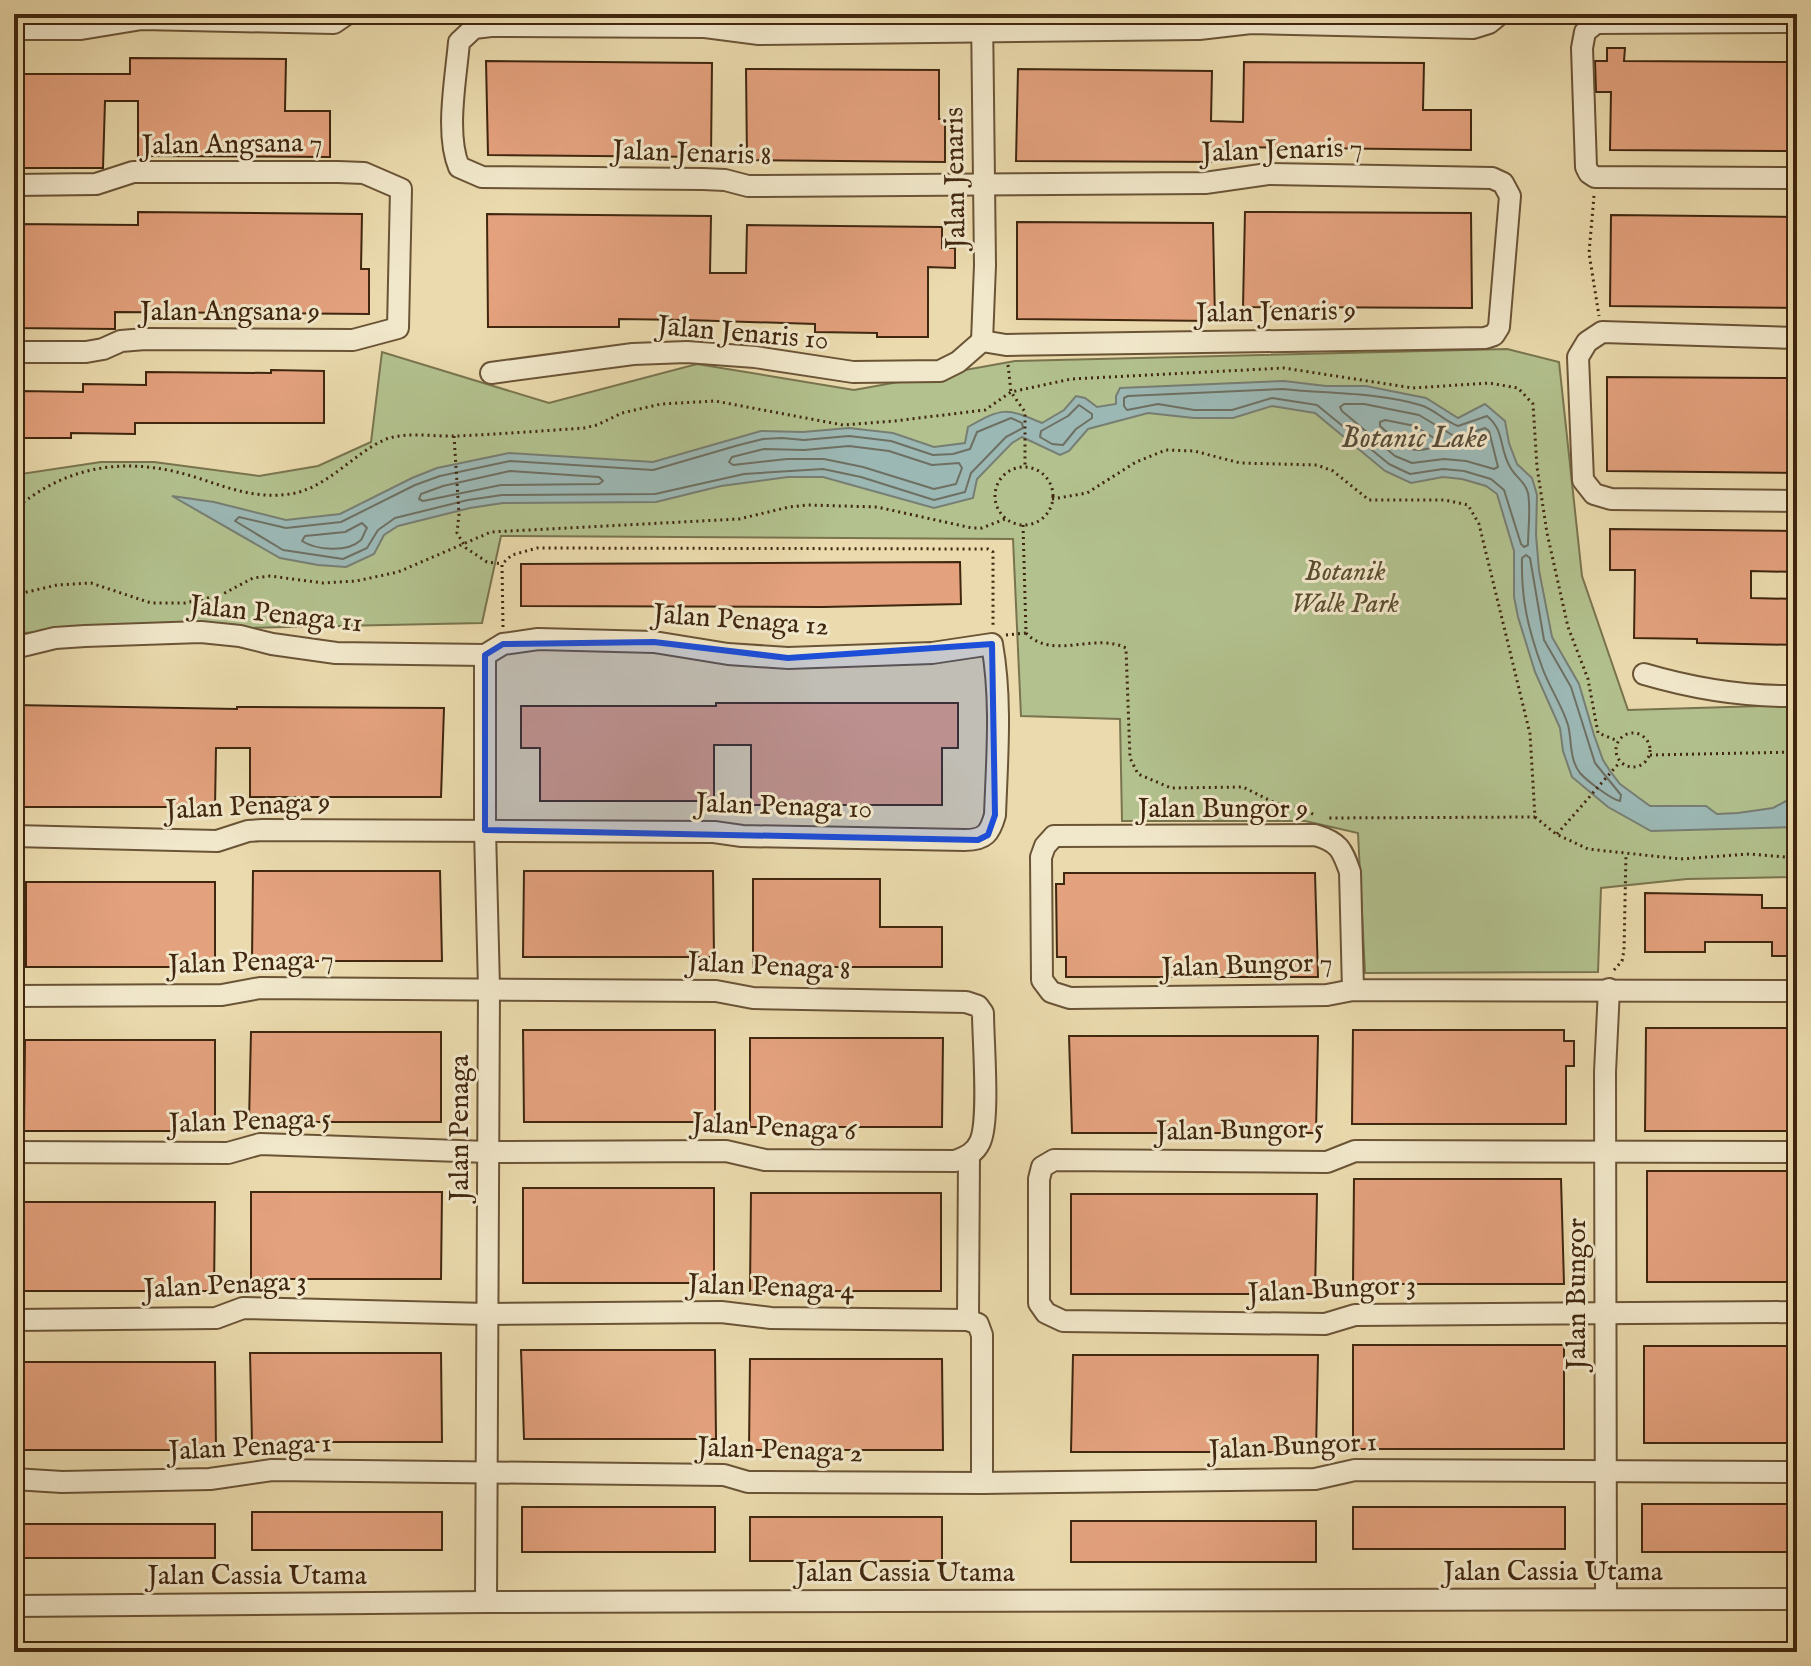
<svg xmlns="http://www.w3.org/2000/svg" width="1811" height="1666" viewBox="0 0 1811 1666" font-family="'IM FELL English',serif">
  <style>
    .green { fill: #b2c18e; stroke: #79744e; stroke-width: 2 }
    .water { fill: #9cb8b5; stroke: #777e73; stroke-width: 2 }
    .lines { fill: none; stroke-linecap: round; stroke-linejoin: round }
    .shore { stroke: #6e7062; stroke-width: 2 }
    .building { fill: #e3a17d; stroke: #40270f; stroke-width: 2 }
    .minor-casing { stroke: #6a5436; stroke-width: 24 }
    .path { stroke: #40270f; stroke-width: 3; stroke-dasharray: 2 4; stroke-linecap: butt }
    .minor { stroke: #f1e7ca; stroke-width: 20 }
    .marked { fill: #1d4ed8; fill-opacity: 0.2; stroke: #1d4ed8; stroke-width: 6; stroke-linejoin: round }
    .labels { text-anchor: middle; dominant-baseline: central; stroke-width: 6; stroke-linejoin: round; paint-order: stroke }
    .street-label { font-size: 28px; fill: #40270f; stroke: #f1e7ca }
    .park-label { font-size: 28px; font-style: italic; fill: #5c4e2f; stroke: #f1e7ca }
    .water-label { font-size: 30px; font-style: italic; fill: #574b38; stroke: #f1e7ca }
  </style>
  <rect width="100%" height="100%" fill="#eadaad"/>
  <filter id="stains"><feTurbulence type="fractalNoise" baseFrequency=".0025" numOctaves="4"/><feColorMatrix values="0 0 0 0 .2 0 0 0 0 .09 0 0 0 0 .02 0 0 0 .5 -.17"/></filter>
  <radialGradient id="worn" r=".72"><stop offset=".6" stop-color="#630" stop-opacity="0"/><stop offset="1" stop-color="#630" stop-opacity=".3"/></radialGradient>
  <polygon class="green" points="1507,349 1559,362 1582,576 1628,710 1797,705 1797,877 1687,879 1601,888 1598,972 1365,973 1358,833 1305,821 1122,821 1120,719 1021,716 1013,539 501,536 482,623 14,633 14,475 101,462 154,462 259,476 318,466 371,442 382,352 549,403 697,364 854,390 1015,361"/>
  <path class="water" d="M1284,381L1326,386H1366L1426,398L1458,418L1485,404L1505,421L1509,443L1517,464L1532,478L1537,495L1536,535L1539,570L1552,637L1579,684L1594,735L1603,760L1610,771L1620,784L1650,806H1706L1717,814L1738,813L1773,808L1797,795V827L1651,831L1608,807L1572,777L1563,751L1560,728L1535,672L1518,617L1514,597V551L1497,494L1486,486L1462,479L1443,477L1411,483L1385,471L1315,413L1272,406L1233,418H1194L1148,413L1088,429L1069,451L1060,455L1022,437L1012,443L977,479L973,498L934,508L823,477H788L721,486L656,502L503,503L470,508L398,526L384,535L374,554L346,567L318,565L280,558L172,496L214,502L286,520L340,514L412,478L437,468L509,453L653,462L761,431L803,432L849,428L893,433L934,447L965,443L968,427C1003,407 1006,408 1042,423L1064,410L1076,396L1085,398L1097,407L1116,404V396L1120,388Z"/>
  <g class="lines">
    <g class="shore">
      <path d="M1283,389C1329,394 1375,392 1420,405C1433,408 1444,421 1458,426L1487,416C1505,431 1499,448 1510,467C1516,478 1525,481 1528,493C1531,509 1528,529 1528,545L1524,547L1521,544L1504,490L1491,479L1464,471L1443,469L1410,474L1389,464L1317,405L1272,398L1232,410H1194L1158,404L1127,410L1124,406V398L1128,396Z"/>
      <polygon points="1344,404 1364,404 1419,415 1454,436 1465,435 1485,428 1489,431 1498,467 1494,469 1466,461 1444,459 1412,463 1395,456 1342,411 1340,407"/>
      <polygon points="1079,405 1092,414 1092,418 1076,429 1063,445 1052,444 1040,437 1041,431 1068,416"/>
      <polygon points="1011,418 1022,423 1023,428 1006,437 971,473 965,492 934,500 861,477 823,469 744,474 655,494 502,495 468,500 395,518 378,530 367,548 343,559 283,550 235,521 239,517 286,528 341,522 415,485 440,476 510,461 653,470 739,445 763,439 782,438 804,440 849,436 891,441 933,455 953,454 970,449 977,432"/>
      <path d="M1385,420L1415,426L1437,440L1438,445C1409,458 1401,444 1380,426V422Z"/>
      <polygon points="849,446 889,451 932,465 959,463 962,468 956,484 934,489 863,467 824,459 787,459 733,465 729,462 732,457 764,449 804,450"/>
      <polygon points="510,471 599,477 603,481 599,484 501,485 423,501 419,499 421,494 443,486"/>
      <path d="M362,523L367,528C366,529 362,539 361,540C347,553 316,550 302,541L305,536L345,532Z"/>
      <path d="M1526,555L1530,558L1544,640L1571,687L1595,763L1621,795L1620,801C1612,800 1586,780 1580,773C1569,759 1572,740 1568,725C1562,705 1549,687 1542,667C1528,629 1521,599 1522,558Z"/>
    </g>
  </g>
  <g class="building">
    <polygon points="1607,48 1625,48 1624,61 1797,62 1797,151 1610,150 1611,92 1596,92 1595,61 1607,61"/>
    <polygon points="130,58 286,59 285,111 330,111 330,157 138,156 138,101 105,101 103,168 14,168 14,74 130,74"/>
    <polygon points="486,61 712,63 711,157 488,155"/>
    <polygon points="1244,62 1424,63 1423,110 1471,110 1471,150 1223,147 1223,162 1016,161 1018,69 1212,71 1211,121 1243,122"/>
    <polygon points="746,69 939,70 939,119 945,119 945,162 747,160"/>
    <polygon points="138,212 362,214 361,269 369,269 369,314 115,312 115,329 14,328 14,224 138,225"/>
    <polygon points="1245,212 1471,213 1472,308 1243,307"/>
    <polygon points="487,214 711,216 710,273 746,273 747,225 942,227 942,248 955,248 955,268 928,267 928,337 877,337 877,333 815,332 815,324 687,320 619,319 619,327 488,327"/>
    <polygon points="1611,215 1797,217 1797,308 1610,306"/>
    <polygon points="1017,222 1213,223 1215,321 1017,319"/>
    <polygon points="271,370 324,371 324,423 135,423 135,434 71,433 71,438 22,438 22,391 83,392 83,384 146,385 146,372 271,373"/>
    <polygon points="1607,377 1797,378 1797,473 1607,471"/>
    <polygon points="1610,529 1797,531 1797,572 1751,571 1751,598 1797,599 1797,645 1697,643 1697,639 1634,638 1635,570 1610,570"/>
    <polygon points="960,562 961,604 823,607 521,606 521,564"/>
    <polygon points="716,703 958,703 958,748 942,748 942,805 751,805 751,745 714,745 714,801 540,801 540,748 521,748 521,706 716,706"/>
    <polygon points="14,705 237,709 237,707 444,708 441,797 250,797 250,748 216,748 215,807 22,807 22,747 14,747"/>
    <polygon points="253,871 440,871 442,961 252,961"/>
    <polygon points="524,871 713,871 714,957 523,957"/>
    <polygon points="1064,873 1315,873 1318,977 1066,977 1066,957 1057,957 1056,884 1064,884"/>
    <polygon points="753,879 880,879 880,927 942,927 942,967 753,967"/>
    <rect x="26" y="882" width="189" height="85"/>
    <polygon points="1645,893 1762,895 1762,908 1797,908 1797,956 1772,956 1772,942 1705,942 1705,952 1645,952"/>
    <polygon points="1646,1028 1797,1028 1797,1131 1645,1131"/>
    <polygon points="523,1030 715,1030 715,1122 524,1122"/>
    <polygon points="1353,1030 1564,1030 1564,1041 1574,1041 1574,1066 1566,1066 1566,1124 1352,1124"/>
    <polygon points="251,1032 441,1032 441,1122 249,1122"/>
    <polygon points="1069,1036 1318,1036 1316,1133 1072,1133"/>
    <polygon points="750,1038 943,1038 942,1127 750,1127"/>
    <polygon points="25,1040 215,1040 215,1131 24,1131"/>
    <rect x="1647" y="1171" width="150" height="111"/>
    <polygon points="1354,1179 1561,1179 1564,1284 1353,1284"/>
    <rect x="523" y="1188" width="191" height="95"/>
    <polygon points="251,1192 442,1192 441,1279 251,1279"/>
    <polygon points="751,1193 941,1193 941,1291 750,1291"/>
    <polygon points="1071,1194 1317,1194 1315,1294 1071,1294"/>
    <polygon points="24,1202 215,1202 214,1291 24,1291"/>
    <rect x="1353" y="1345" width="211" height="104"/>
    <rect x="1644" y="1346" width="153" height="97"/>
    <polygon points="521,1350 715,1350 716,1439 524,1439"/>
    <polygon points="250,1353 441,1353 442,1442 252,1442"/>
    <polygon points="1073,1355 1318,1355 1316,1452 1071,1452"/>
    <polygon points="750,1359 942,1359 943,1450 749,1450"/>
    <polygon points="24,1362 215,1362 216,1450 24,1450"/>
    <rect x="1642" y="1504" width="155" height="48"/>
    <rect x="522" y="1507" width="193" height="45"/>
    <rect x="1353" y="1507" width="212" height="42"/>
    <rect x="252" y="1512" width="190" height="38"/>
    <rect x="750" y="1517" width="192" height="44"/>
    <rect x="1071" y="1521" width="245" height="41"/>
    <rect x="23" y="1524" width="192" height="34"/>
  </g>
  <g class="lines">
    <g class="minor-casing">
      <g id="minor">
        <polyline points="982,14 985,265 982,341"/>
        <polyline points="1797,22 1596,23 1585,32 1582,48 1586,167 1589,173 1595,177 1797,178"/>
        <polyline points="14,29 81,29 142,19 334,23 347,14"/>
        <polyline points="14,185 96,184 133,172 338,172 364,173 401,189 398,328 353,340 145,339 121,341 103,349 86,352 14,352"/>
        <polyline points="1797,338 1602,332 1587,342 1578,357 1583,480 1594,494 1611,499 1797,501"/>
        <path d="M982,341L1006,345L1485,338L1494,335L1499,327L1510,196L1503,183L1492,178L1268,174L1205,183L748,186L725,180L703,179L482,177L459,167C445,134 456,78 459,42L474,28L491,26L705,27L759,34L1199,29L1251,23L1473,28L1489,23L1500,14"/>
        <polyline points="491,373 633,354 687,352 755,357 853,372 940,371 958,362 982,341"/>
        <polyline points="14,648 55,638 85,636 201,632 240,636 272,644 336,653 485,655"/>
        <polyline points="485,655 485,830 489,988 486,1602"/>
        <path d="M1644,674C1695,689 1743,697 1797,696"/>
        <path d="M14,836L217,841L248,831L263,830L714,832L742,836L965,840C985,840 990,833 995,815C997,759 1002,700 992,644L932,653L788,658L728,654L654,642L538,639L503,644L485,655"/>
        <path d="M1353,990L1350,872C1342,849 1339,842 1315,835L1054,836L1045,846L1041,857L1042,980L1051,992L1070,998L1327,995L1353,990L1797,991"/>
        <path d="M14,996L222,995L260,988L716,991L753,998L966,1002L978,1006L983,1013C983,1040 990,1121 980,1142C975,1153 966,1157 955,1161L765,1160L726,1151L488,1152L260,1144L228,1153L14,1152"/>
        <polyline points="1797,1152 1355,1151 1327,1162 1054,1160 1042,1167 1039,1179 1039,1303 1046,1313 1063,1321 1325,1324 1355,1315 1797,1312"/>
        <polyline points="14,1320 216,1318 243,1308 487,1314 721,1312 771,1318 968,1320 978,1324 982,1335 982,1483 748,1482 724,1475 272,1470 210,1479 62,1482 14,1479"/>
        <polyline points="968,1320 969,1156"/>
        <polyline points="982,1483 1315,1479 1355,1470 1797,1472"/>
        <polyline points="1606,1599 1605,1072 1609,989"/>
        <polyline points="14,1606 486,1602 1797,1599"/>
      </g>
    </g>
    <g class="path">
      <polyline points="1594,196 1589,253 1599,316"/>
      <polyline points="1008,365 1011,392 1025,412 1025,467"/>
      <polyline points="454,436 459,514 457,533 466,548 487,562 502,564"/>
      <circle cx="1024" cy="496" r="29"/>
      <polyline points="1052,499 1087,493 1136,462 1166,450 1194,451 1240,463 1317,465 1333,471 1369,500 1445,500 1468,505 1479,524 1530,734 1535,817 1326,818"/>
      <path d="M14,510C70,462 133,456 201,479C231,489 258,499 290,494C326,489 353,454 384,440C405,431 434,437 457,436C499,434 542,431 584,428L597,425L622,413L661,404L715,401L843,425L894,421L985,410L1011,392L1071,379L1284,368L1413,388L1489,383L1518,388L1533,404L1537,467L1547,533L1568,627L1588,679L1598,733L1618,741"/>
      <path d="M1023,525L1026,633C1052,661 1095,632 1126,648L1130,758L1138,774L1171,788L1243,787L1277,804L1300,808L1315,815"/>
      <polyline points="14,595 57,585 91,583 151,603 185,603 221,595 253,578 270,576 323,583 356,581 398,572 491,532 739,519 789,507 808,505 877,507 972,528 982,528 1005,519"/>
      <polyline points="503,627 502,564 512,555 537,548 988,549 993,552 993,625"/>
      <polyline points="1006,635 1026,633"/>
      <circle cx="1633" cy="750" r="17"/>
      <polyline points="1650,755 1797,752"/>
      <polyline points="1535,817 1556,834 1588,849 1681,859 1749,854 1797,858"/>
      <polyline points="1557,834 1620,762"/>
      <polyline points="1614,970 1622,961 1624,950 1626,854"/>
    </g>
    <use href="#minor" class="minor"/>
  </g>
  <path class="marked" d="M654,642L788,658L992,644L995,815L988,835L978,840L485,830V655L503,644Z"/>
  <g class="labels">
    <g class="street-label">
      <text transform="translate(232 145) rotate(-1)">Jalan Angsana 7</text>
      <text transform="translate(1282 151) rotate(-2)">Jalan Jenaris 7</text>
      <text transform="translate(692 154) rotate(2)">Jalan Jenaris 8</text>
      <text transform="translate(956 178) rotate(-91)">Jalan Jenaris</text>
      <text x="230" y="312">Jalan Angsana 9</text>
      <text transform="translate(1276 313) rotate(-1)">Jalan Jenaris 9</text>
      <text transform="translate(743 334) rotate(5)">Jalan Jenaris 10</text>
      <text transform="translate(276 615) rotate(6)">Jalan Penaga 11</text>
      <text transform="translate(741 621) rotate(4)">Jalan Penaga 12</text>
      <text transform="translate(248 807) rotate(-3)">Jalan Penaga 9</text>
      <text transform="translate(784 807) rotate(2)">Jalan Penaga 10</text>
      <text x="1223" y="809">Jalan Bungor 9</text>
      <text transform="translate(251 963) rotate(-2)">Jalan Penaga 7</text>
      <text transform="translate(1247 966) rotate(-2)">Jalan Bungor 7</text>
      <text transform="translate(769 967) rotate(3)">Jalan Penaga 8</text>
      <text transform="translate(250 1122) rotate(-2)">Jalan Penaga 5</text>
      <text transform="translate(460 1128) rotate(-90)">Jalan Penaga</text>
      <text transform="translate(774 1128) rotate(3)">Jalan Penaga 6</text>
      <text transform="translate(1240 1131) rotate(-1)">Jalan Bungor 5</text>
      <text transform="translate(225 1286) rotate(-3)">Jalan Penaga 3</text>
      <text transform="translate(771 1288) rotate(2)">Jalan Penaga 4</text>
      <text transform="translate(1332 1290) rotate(-3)">Jalan Bungor 3</text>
      <text transform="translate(1577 1294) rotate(-90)">Jalan Bungor</text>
      <text transform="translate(1293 1447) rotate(-3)">Jalan Bungor 1</text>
      <text transform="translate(250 1448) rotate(-3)">Jalan Penaga 1</text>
      <text transform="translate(780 1451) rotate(2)">Jalan Penaga 2</text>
      <text x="1553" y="1572">Jalan Cassia Utama</text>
      <text x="905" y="1573">Jalan Cassia Utama</text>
      <text x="257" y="1576">Jalan Cassia Utama</text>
    </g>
    <g class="park-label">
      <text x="1345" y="572">Botanik<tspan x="1345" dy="32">Walk Park</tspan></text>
    </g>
    <g class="water-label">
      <text x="1414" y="439">Botanic Lake</text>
    </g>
  </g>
  <rect width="1811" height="1666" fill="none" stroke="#eadaad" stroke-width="48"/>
  <rect x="16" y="16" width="1779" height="1634" fill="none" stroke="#40270f" stroke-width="4"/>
  <rect x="24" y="24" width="1763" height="1618" fill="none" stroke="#40270f" stroke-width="2"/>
  <rect width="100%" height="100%" filter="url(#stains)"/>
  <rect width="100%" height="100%" fill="url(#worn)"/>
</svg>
